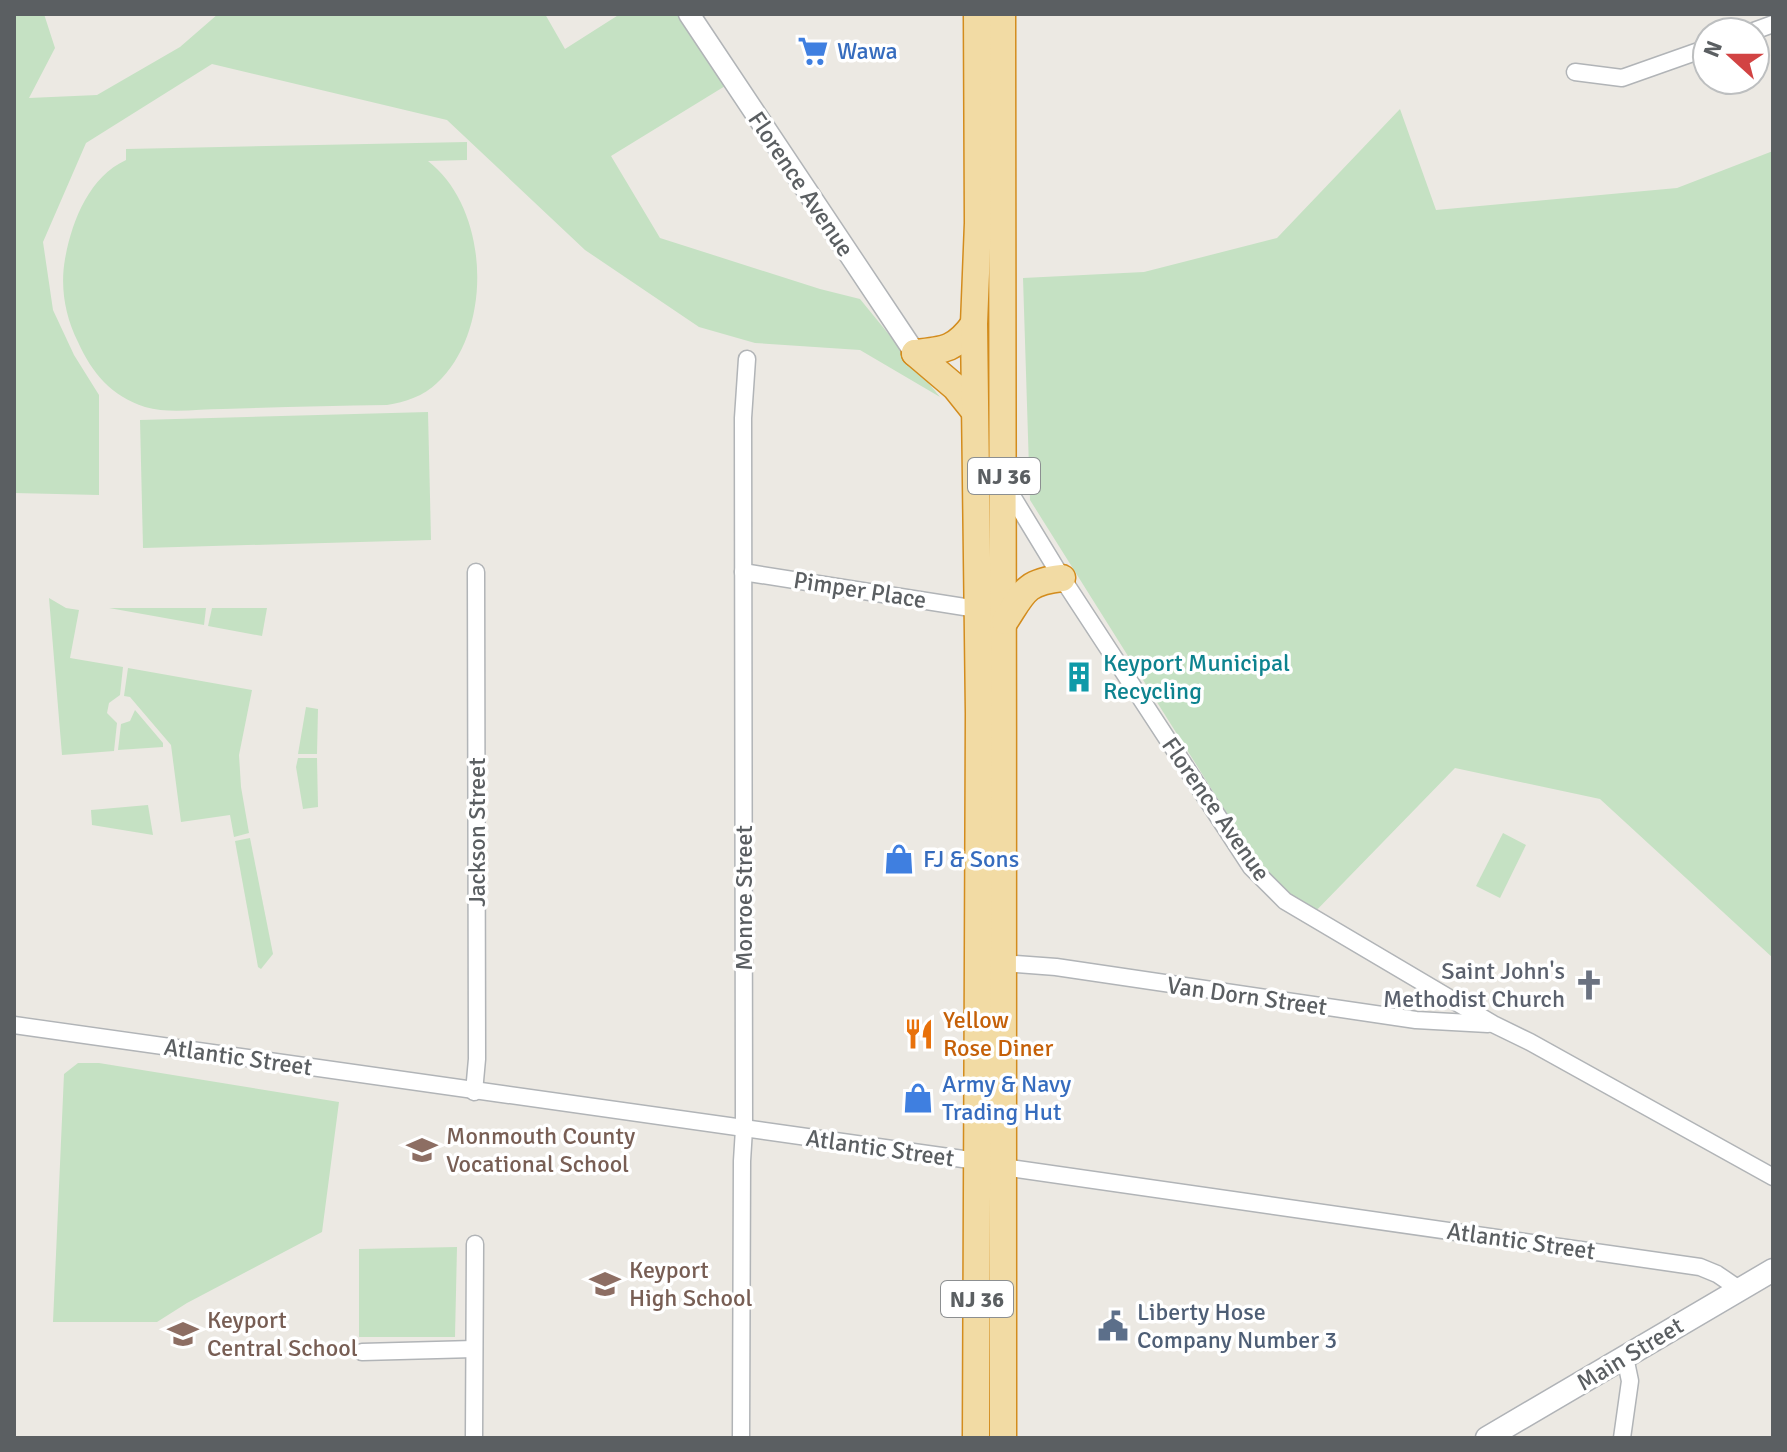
<svg xmlns="http://www.w3.org/2000/svg" width="1787" height="1452" viewBox="0 0 1787 1452" font-family="Signika,sans-serif">
  <style>
    .green { fill: #c5e1c3 }
    .lines { fill: none; stroke-linecap: round; stroke-linejoin: round }
    .minor-casing { stroke: #b1b4b7; stroke-width: 19 }
    .tertiary-casing { stroke: #b1b4b7; stroke-width: 23 }
    .secondary-casing { stroke: #b0b3b7; stroke-width: 25 }
    .trunk-casing { stroke: #d38c1d; stroke-width: 29 }
    .minor { stroke: #fff; stroke-width: 16 }
    .tertiary { stroke: #fff; stroke-width: 20 }
    .secondary { stroke: #fff; stroke-width: 22 }
    .trunk { stroke: #f2dba4; stroke-width: 26 }
    .labels { text-anchor: middle; dominant-baseline: central; stroke-width: 7; stroke-linejoin: round; paint-order: stroke }
    .shield { fill: #fff; stroke: #8c8f91; stroke-width: 2 }
    .shield-label { font-size: 22px; font-weight: bold; fill: #5b5f62 }
    .shop-label { font-size: 24px; fill: #366cbe; stroke: #fff; text-anchor: start }
    .street-label { font-size: 24px; fill: #5b5f62; stroke: #fff }
    .culture-label { font-size: 24px; fill: #0d838f; stroke: #fff; text-anchor: start }
    .worship-label { font-size: 24px; fill: #5b616d; stroke: #fff; text-anchor: end }
    .food-label { font-size: 24px; fill: #c56008; stroke: #fff; text-anchor: start }
    .education-label { font-size: 24px; fill: #785e54; stroke: #fff; text-anchor: start }
    .service-label { font-size: 24px; fill: #4e5e75; stroke: #fff; text-anchor: start }
  </style>
  <rect width="100%" height="100%" fill="#ece9e3"/>
  <g class="green">
    <polygon points="14,14 44,14 55,48 29,98 97,95 180,47 218,14 545,14 565,49 620,14 696,14 730,83 611,156 660,238 820,289 860,299 940,397 860,350 755,343 699,327 585,250 447,120 212,64 86,143 43,242 53,310 74,355 99,395 99,495 14,493"/>
    <polygon points="1400,109 1436,210 1677,188 1773,151 1773,958 1600,799 1455,768 1309,918 1280,898 1030,500 1023,278 1144,272 1277,238"/>
    <path d="M467,142V160L428,161C490,209 494,330 437,383C424,396 405,402 387,405C333,406 278,407 223,409C198,409 169,414 145,407C111,396 92,373 78,342C65,316 60,287 65,259C72,221 89,177 126,160V149Z"/>
    <polygon points="428,412 431,540 143,548 140,420"/>
    <polygon points="49,598 66,608 79,610 70,658 123,667 120,695 109,703 107,713 117,723 114,751 62,755"/>
    <polygon points="109,608 206,608 204,625"/>
    <polygon points="212,608 267,608 262,636 208,626"/>
    <polygon points="128,668 252,690 239,755 241,787 249,833 234,837 230,815 181,822 171,745 130,697 124,696"/>
    <polygon points="306,707 318,709 317,754 298,754"/>
    <polygon points="135,710 163,743 163,747 118,750 121,724 130,721"/>
    <polygon points="298,758 317,758 318,807 303,809 296,767"/>
    <polygon points="148,805 153,835 92,825 91,810"/>
    <polygon points="1503,833 1526,845 1500,898 1476,886"/>
    <polygon points="250,838 273,954 261,969 258,967 235,841"/>
    <polygon points="78,1063 99,1063 339,1102 322,1232 187,1303 157,1322 53,1322 64,1074"/>
    <polygon points="457,1247 455,1337 359,1337 359,1249"/>
  </g>
  <g class="lines">
    <g class="minor-casing">
      <g id="minor">
        <polyline points="1751,32 1773,24"/>
        <polyline points="1575,72 1622,78 1707,48"/>
        <polyline points="1006,486 1062,578 1251,867 1285,901 1493,1024 1530,1042 1773,1177"/>
        <polyline points="743,572 977,609"/>
        <polyline points="1002,963 1056,967 1416,1020 1488,1024"/>
        <polyline points="14,1025 977,1161 1003,1167 1700,1267 1717,1274 1739,1289"/>
        <polyline points="474,1092 477,1059 476,572"/>
        <polyline points="362,1352 474,1349"/>
        <polyline points="474,1438 475,1244"/>
        <polyline points="741,1438 742,1161 744,1129 743,418 747,359"/>
        <polyline points="1622,1438 1630,1381 1625,1357"/>
      </g>
    </g>
    <g class="tertiary-casing">
      <polyline id="tertiary" points="689,14 915,353"/>
    </g>
    <g class="secondary-casing">
      <polyline id="secondary" points="1487,1438 1773,1270"/>
    </g>
    <g class="trunk-casing">
      <g id="trunk">
        <path d="M1002,14C1003,489 1003,963 1003,1438"/>
        <polyline points="915,353 955,387 975,412"/>
        <path d="M915,353C945,350 956,349 974,324"/>
        <path d="M1005,621C1024,592 1025,582 1062,578"/>
        <polyline points="976,1438 979,713 974,324 978,223 977,14"/>
      </g>
    </g>
    <use href="#minor" class="minor"/>
    <use href="#tertiary" class="tertiary"/>
    <use href="#secondary" class="secondary"/>
    <use href="#trunk" class="trunk"/>
  </g>
  <defs>
    <g id="supermarket-bare" transform="scale(2.4)"><path d="M-6-5.5h2.5l.6 2H6L4.5 2H-2.5L-4.4-4H-6ZM-1.5 3.2a1.3 1.3 0 1 0 .1 0ZM3 3.2a1.3 1.3 0 1 0 .1 0Z" fill="#3f7fe0" stroke="#fff" stroke-width="2.5" paint-order="stroke"/></g>
    <g id="building-bare" transform="scale(2.4)"><path d="M-4-6H4V6H1V3H-1V6H-4ZM-2.5-4.3h1.7v1.8h-1.7ZM.8-4.3h1.7v1.8H.8ZM-2.5-1h1.7V.8h-1.7ZM.8-1h1.7V.8H.8Z" fill="#0f9aa8" stroke="#fff" stroke-width="2.5" paint-order="stroke"/></g>
    <g id="shop-bare" transform="scale(2.4)"><path d="M-5-2.5h2.3a2.7 3.5 0 0 1 5.4 0H5L5.5 6h-11ZM-1.5-2.5h3a1.5 2.3 0 0 0-3 0Z" fill="#3f7fe0" stroke="#fff" stroke-width="2.5" paint-order="stroke"/></g>
    <g id="church-bare" transform="scale(2.4)"><path d="M-1.2-6h2.4v3.5h3.3v2.4h-3.3V6h-2.4V-.1h-3.3v-2.4h3.3Z" fill="#6b7280" stroke="#fff" stroke-width="2.5" paint-order="stroke"/></g>
    <g id="restaurant-bare" transform="scale(2.4)"><path d="M-5-6h1v4h1v-4h1v4h1v-4h1v5L-1.5 .5V6h-2V.5L-5-1ZM5-6V6H3V1.5H1.5Q1.5-4 5-6Z" fill="#e8710a" stroke="#fff" stroke-width="2.5" paint-order="stroke"/></g>
    <g id="school-bare" transform="scale(2.4)"><path d="M0-5L7-2L0 1L-7-2ZM-4 1L0 2.5L4 1V4Q0 6-4 4Z" fill="#8d6e63" stroke="#fff" stroke-width="2.5" paint-order="stroke"/></g>
    <g id="civic-bare" transform="scale(2.4)"><path d="M-.6-6.5H3V-4.5H.6V-3L4-1V1h2V6H-6V1h2V-1L-.6-3ZM-1.2 2.5V6h2.4V2.5Z" fill="#5c6f8a" stroke="#fff" stroke-width="2.5" paint-order="stroke"/></g>
  </defs>
  <g fill-rule="evenodd">
    <use href="#supermarket-bare" x="813" y="51"/>
    <use href="#building-bare" x="1079" y="677"/>
    <use href="#shop-bare" x="899" y="859"/>
    <use href="#church-bare" x="1589" y="985"/>
    <use href="#restaurant-bare" x="919" y="1034"/>
    <use href="#shop-bare" x="918" y="1098"/>
    <use href="#school-bare" x="422" y="1150"/>
    <use href="#school-bare" x="605" y="1284"/>
    <use href="#civic-bare" x="1113" y="1326"/>
    <use href="#school-bare" x="183" y="1334"/>
  </g>
  <g class="labels">
    <g class="shield">
      <rect x="968" y="458" width="72" height="36" rx="6"/>
      <rect x="941" y="1281" width="72" height="36" rx="6"/>
    </g>
    <g class="shield-label">
      <text x="1004" y="476">NJ 36</text>
      <text x="977" y="1299">NJ 36</text>
    </g>
    <g class="shop-label">
      <text x="837" y="51">Wawa</text>
      <text x="923" y="859">FJ &amp; Sons</text>
      <text x="942" y="1084">Army &amp; Navy<tspan x="942" dy="28">Trading Hut</tspan></text>
    </g>
    <g class="street-label">
      <text transform="translate(801 184) rotate(56)">Florence Avenue</text>
      <text transform="translate(860 590) rotate(9)">Pimper Place</text>
      <text transform="translate(1216 809) rotate(55)">Florence Avenue</text>
      <text transform="translate(477 832) rotate(-90)">Jackson Street</text>
      <text transform="translate(744 898) rotate(-90)">Monroe Street</text>
      <text transform="translate(1247 996) rotate(8)">Van Dorn Street</text>
      <text transform="translate(238 1057) rotate(8)">Atlantic Street</text>
      <text transform="translate(880 1148) rotate(8)">Atlantic Street</text>
      <text transform="translate(1521 1241) rotate(8)">Atlantic Street</text>
      <text transform="translate(1630 1354) rotate(-31)">Main Street</text>
    </g>
    <g class="culture-label">
      <text x="1103" y="663">Keyport Municipal<tspan x="1103" dy="28">Recycling</tspan></text>
    </g>
    <g class="worship-label">
      <text x="1565" y="971">Saint John's<tspan x="1565" dy="28">Methodist Church</tspan></text>
    </g>
    <g class="food-label">
      <text x="943" y="1020">Yellow<tspan x="943" dy="28">Rose Diner</tspan></text>
    </g>
    <g class="education-label">
      <text x="446" y="1136">Monmouth County<tspan x="446" dy="28">Vocational School</tspan></text>
      <text x="629" y="1270">Keyport<tspan x="629" dy="28">High School</tspan></text>
      <text x="207" y="1320">Keyport<tspan x="207" dy="28">Central School</tspan></text>
    </g>
    <g class="service-label">
      <text x="1137" y="1312">Liberty Hose<tspan x="1137" dy="28">Company Number 3</tspan></text>
    </g>
  </g>
  <rect width="1787" height="1452" fill="none" stroke="#5b5f62" stroke-width="32"/>
  <g transform="translate(1731 56) rotate(291)"><circle r="38" fill="#ffffff" stroke="#bdbfc0" stroke-width="2"/>
  <path d="M0-6L14 30L0 20L-14 30Z" fill="#d24343"/>
  <text y="-12" font-size="22" font-weight="bold" text-anchor="middle" fill="#5b5f62">N</text>
  </g>
</svg>
